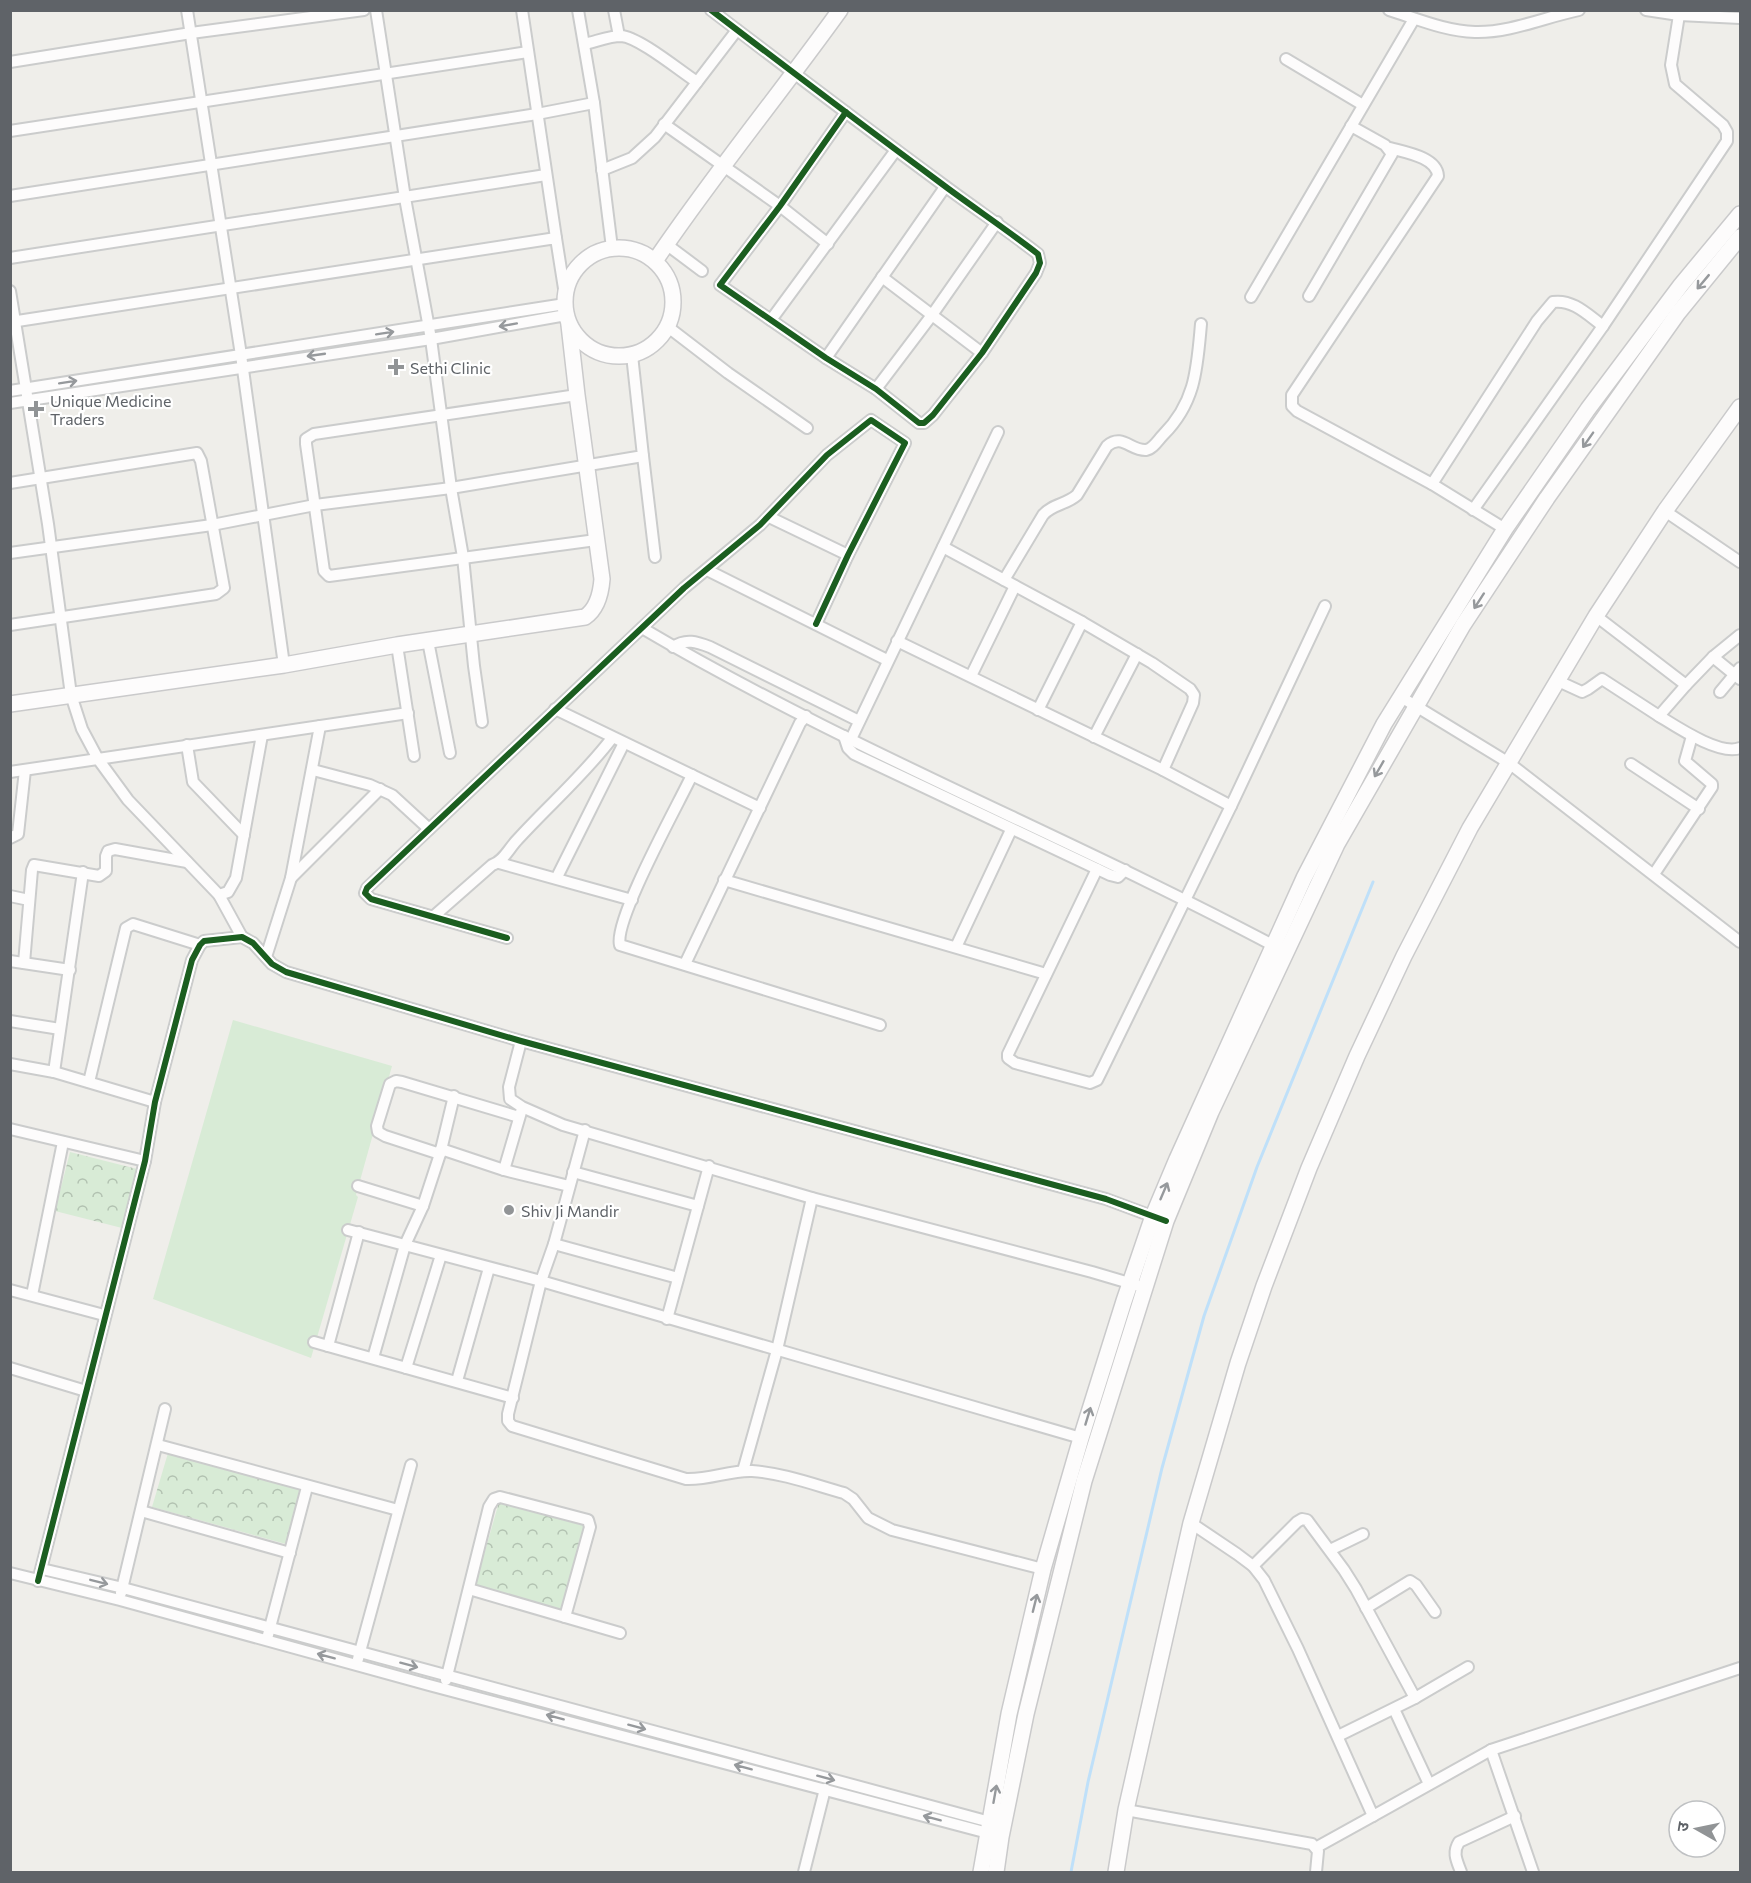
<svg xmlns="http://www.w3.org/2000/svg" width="1751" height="1883" viewBox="0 0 1751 1883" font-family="Commissioner,'Noto Sans Devanagari',sans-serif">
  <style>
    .grass { fill: #d8ebd6 }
    .park { fill: url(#park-crowns) }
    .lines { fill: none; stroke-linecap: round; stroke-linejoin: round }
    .stream { stroke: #bfe0f9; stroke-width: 3 }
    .street-casing { stroke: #cbcccc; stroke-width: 14 }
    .secondary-casing { stroke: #cacacb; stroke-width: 18 }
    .street { stroke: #fdfcfc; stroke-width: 10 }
    .secondary { stroke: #fdfcfc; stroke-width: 15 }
    .cycleway-casing { stroke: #fff; stroke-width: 10 }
    .cycleway { stroke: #1b5e20; stroke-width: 6 }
    .oneway { stroke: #96999c }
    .poi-dot { fill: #919496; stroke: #fff; stroke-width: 2 }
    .labels { text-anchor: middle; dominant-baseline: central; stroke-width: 4.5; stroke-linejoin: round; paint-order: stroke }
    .poi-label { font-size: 16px; fill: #5f6368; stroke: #fff; text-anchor: start }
  </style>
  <defs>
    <pattern id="park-crowns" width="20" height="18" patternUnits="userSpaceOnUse" patternTransform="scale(1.5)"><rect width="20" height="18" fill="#d8ebd6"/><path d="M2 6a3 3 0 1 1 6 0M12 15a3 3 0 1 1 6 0" fill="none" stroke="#b2c2b1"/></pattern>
  </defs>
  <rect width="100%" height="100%" fill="#efeeea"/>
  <polygon class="grass" points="233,1020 392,1066 356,1195 358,1197 311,1358 153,1299"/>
  <g class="park">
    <polygon points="70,1152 137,1169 122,1228 55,1211"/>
    <polygon points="168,1453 301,1490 286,1544 152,1507"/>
    <polygon points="499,1502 585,1526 561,1610 475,1586"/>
  </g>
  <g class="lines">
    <polyline class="stream" points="1071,1872 1088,1782 1162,1468 1204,1316 1257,1167 1373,882"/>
    <g class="street-casing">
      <g id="street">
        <polyline points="187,10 241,355 284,665"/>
        <polyline points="376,10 405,198 431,339 451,488 463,557 474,666 482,722"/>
        <polyline points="522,10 556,238"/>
        <polyline points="578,10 594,103 612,248"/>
        <polyline points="614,10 619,36"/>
        <path d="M711,10C787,68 862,125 938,181C971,206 1006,229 1038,254L1040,263L1036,273L982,353L933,415L924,423H919L876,389L826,358L720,285L780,206L846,112"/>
        <path d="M1389,10C1418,19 1445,31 1475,32C1510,33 1545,17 1579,10"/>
        <polyline points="1646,10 1679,15 1740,18"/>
        <path d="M584,44C595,42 609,36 621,36C639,37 680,71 697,82"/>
        <polyline points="1286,59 1363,105"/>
        <polyline points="10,62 191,33 364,10"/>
        <polyline points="664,124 780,206 828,244"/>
        <polyline points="10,131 528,52"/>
        <path d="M1390,148C1404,152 1437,157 1438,176L1292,395V406L1297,411L1432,484L1505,529"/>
        <polyline points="602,170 632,158 655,137 737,30"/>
        <polyline points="10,196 537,114 594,103"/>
        <polyline points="666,244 702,271"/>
        <polyline points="10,258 546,175"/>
        <polyline points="882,277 982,353"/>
        <polyline points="10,291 48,524 71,695 82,729 98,759 128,800 219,895 242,937"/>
        <polyline points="1309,296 1392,154 1385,145 1351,126"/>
        <polyline points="1251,297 1414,19"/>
        <polyline points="771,320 896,150"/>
        <polyline points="11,322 556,238 565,295"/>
        <polyline points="668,327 728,373 807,428"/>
        <polyline points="826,358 945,187"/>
        <polyline points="876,389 932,315 997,222"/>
        <polyline points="10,391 565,304"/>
        <polyline points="577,395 314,434 306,439 306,444 324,571 329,576 596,540"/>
        <polyline points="10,403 431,339 566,315"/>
        <polyline points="643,456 655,557"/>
        <polyline points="10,483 197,453 201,461 224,588 216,594 10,625"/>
        <path d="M1432,484L1537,321L1553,302C1573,299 1588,315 1603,326"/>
        <polyline points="1473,510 1603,326 1727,141 1727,132 1723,125 1675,84 1671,65 1679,15"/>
        <polyline points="1665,511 1740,562"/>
        <polyline points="769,517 848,555"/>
        <polyline points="943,547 1082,622 1152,663 1190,689 1194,695 1193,703 1163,770"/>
        <polyline points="10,553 212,525 315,505 451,488 643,456 632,355"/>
        <polyline points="707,570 887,660"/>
        <path d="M1004,580L1043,515C1052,504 1066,505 1077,495L1107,446C1122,433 1131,451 1146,450C1153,449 1158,440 1163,435C1196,402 1197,368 1201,324"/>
        <polyline points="1596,616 1686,685 1713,657 1740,635"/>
        <path d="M642,628C847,749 1070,837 1280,949"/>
        <polyline points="428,641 450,753"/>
        <polyline points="897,641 1163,770 1231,806"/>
        <polyline points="397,645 414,756"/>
        <path d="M673,647C686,638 697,642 710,647L859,721"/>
        <polyline points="1713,657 1740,679"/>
        <polyline points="971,676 1015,586"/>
        <polyline points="1558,681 1582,692 1588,689 1602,679 1659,716 1686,685"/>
        <polyline points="1720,692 1740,668"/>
        <polyline points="1401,697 1509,763 1740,942"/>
        <polyline points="555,709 760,808"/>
        <polyline points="1038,710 1082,622"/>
        <path d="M1659,716C1677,727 1720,756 1740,748"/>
        <polyline points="844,736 848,748 854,754 1110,875 1118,877 1125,870"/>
        <polyline points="1094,737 1137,654"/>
        <polyline points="851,739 998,432"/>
        <polyline points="187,745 193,782 244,835"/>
        <polyline points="1631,764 1699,809"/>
        <polyline points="313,770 370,785 392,795 429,829"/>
        <polyline points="10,772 408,713"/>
        <path d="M692,775C679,803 613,921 620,945L880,1025"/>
        <polyline points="10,838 18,834 25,770"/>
        <polyline points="499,863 632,900"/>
        <polyline points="1097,869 1008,1054 1008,1058 1015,1063 1090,1083 1097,1080 1102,1070 1231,806 1325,606"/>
        <polyline points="1654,874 1712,787 1712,784 1685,761 1692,736"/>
        <polyline points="557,877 624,743"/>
        <polyline points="291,878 380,789"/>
        <polyline points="724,880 1046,974"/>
        <polyline points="219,895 228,892 236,878 262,735"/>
        <polyline points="10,896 29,900"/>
        <path d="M434,916L492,865C504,861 509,848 518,839C549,805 584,775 612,738"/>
        <polyline points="507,938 371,899 365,893 367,888 684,588 760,525 827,455 871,420 905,443 848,555 816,624"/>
        <polyline points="956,947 1011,830"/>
        <polyline points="266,957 291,878 320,726"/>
        <polyline points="10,961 70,970"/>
        <polyline points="24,963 32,870 34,865 99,876 106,871 106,856 108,851 115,849 187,862"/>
        <polyline points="685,964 800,723 806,716"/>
        <polyline points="10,1021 60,1029"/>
        <polyline points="521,1041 509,1087 510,1099 522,1107 563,1125 812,1198 1092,1272 1136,1285"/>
        <polyline points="10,1064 54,1072 155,1102"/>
        <polyline points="54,1072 83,872"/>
        <polyline points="89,1082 126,928 133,924 200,945"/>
        <polyline points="10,1129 145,1161"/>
        <path d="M585,1130L554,1244L541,1281L508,1414V1421L512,1426L686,1479C710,1480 730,1470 752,1471C783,1473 815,1485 844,1493L853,1499L868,1518L892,1530L1043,1569"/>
        <polyline points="441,1149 504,1170 569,1186"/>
        <polyline points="440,1154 385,1136 378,1132 377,1126 390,1084 396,1081 402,1082 519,1117"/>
        <polyline points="504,1170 521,1112"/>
        <polyline points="573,1172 698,1206"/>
        <polyline points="358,1186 423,1206"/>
        <polyline points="348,1230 541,1281 1081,1438"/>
        <polyline points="359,1232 328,1346 513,1398"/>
        <polyline points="554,1244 678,1278"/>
        <polyline points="10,1290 104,1315"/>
        <polyline points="32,1295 63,1142"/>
        <polyline points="667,1319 709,1166"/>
        <polyline points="314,1342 328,1346"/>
        <polyline points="373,1358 405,1245 423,1206 440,1154 454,1096"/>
        <polyline points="10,1368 86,1391"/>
        <polyline points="406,1368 441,1255"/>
        <polyline points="457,1381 489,1268"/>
        <polyline points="158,1445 398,1510"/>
        <polyline points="743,1471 777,1350 812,1198"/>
        <polyline points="141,1511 290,1553"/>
        <polyline points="1191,1523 1237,1554 1253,1566 1264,1580 1298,1649 1373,1816 1491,1750 1740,1668"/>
        <polyline points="1330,1550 1363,1534"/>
        <polyline points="1253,1566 1297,1522 1302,1519 1307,1520 1344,1570 1356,1589 1415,1698 1338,1736"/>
        <polyline points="42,1569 123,1588 990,1822"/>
        <polyline points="10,1573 120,1600 429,1685 988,1833"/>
        <polyline points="38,1581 145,1161 155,1102 192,960 200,945 204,941 242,937 253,943 272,964 286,972 521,1041 1106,1199 1157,1218"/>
        <polyline points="469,1589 620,1633"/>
        <polyline points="121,1593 165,1409"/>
        <polyline points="1366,1608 1410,1581 1416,1585 1435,1612"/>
        <polyline points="268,1635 307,1487"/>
        <polyline points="358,1659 411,1465"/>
        <polyline points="446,1680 489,1507 494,1499 500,1497 588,1520 590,1527 565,1617"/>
        <polyline points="1415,1698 1468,1667"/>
        <polyline points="1394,1709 1429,1784"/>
        <polyline points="1491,1750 1533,1872"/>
        <polyline points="1126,1810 1312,1844 1318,1851 1316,1872"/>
        <polyline points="1317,1847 1373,1816"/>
        <polyline points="804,1872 825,1789"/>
        <path d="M1461,1872C1457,1861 1452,1853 1459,1842L1515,1816"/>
      </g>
    </g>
    <g class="secondary-casing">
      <g id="secondary">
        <circle cx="619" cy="302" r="54"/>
        <path d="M655,261C713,175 779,95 840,10"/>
        <path d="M10,704L284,665L397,645L585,617C597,609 601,592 602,579L577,395L569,325"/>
        <polyline points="981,1872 1009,1714 1043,1569 1081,1438 1124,1301 1153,1216 1177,1159 1304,878 1384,724 1505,529 1588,409 1681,285 1740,214"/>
        <polyline points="996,1872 1001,1837 1026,1714 1084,1481 1166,1221 1211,1112 1337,844 1463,625 1547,498 1678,313 1740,237"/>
        <polyline points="1116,1872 1126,1810 1191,1523 1238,1363 1264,1286 1309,1168 1357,1056 1404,956 1470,828 1596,616 1665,511 1740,407"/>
      </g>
    </g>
    <use href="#street" class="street"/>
    <use href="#secondary" class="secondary"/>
    <g class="cycleway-casing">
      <g id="cycleway">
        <path d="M711,10C787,68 862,125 938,181C971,206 1006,229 1038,254L1040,263L1036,273L982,353L933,415L924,423H919L876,389L826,358L720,285L780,206L846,112"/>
        <polyline points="507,938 371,899 365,893 367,888 684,588 760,525 827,455 871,420 905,443 848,555 816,624"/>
        <polyline points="38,1581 145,1161 155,1102 192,960 200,945 204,941 242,937 253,943 272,964 286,972 521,1041 1106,1199 1166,1221"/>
      </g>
    </g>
    <use href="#cycleway" class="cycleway"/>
  </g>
  <defs><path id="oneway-shaft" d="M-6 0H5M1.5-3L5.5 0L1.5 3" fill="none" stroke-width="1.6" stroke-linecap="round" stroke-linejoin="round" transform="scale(1.5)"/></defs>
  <g class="oneway">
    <use href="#oneway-shaft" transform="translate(1703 282) rotate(130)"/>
    <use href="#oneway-shaft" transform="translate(508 325) rotate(170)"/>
    <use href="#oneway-shaft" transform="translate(385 333) rotate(-9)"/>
    <use href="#oneway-shaft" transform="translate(316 355) rotate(172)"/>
    <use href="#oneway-shaft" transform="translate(68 382) rotate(-9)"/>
    <use href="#oneway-shaft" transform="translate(1588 440) rotate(125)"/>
    <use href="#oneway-shaft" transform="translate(1479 601) rotate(123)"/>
    <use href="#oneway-shaft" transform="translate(1379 769) rotate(120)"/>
    <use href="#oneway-shaft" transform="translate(1164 1191) rotate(-67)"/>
    <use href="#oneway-shaft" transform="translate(1088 1416) rotate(-73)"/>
    <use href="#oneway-shaft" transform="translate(99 1582) rotate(14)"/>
    <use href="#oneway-shaft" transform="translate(1035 1603) rotate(-76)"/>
    <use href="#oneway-shaft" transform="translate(326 1656) rotate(-165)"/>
    <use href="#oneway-shaft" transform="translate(409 1665) rotate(15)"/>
    <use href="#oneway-shaft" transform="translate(555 1717) rotate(-165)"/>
    <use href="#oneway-shaft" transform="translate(637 1727) rotate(15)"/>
    <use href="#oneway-shaft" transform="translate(743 1767) rotate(-165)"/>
    <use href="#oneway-shaft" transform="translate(826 1778) rotate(15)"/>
    <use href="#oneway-shaft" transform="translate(995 1794) rotate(-80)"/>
    <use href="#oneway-shaft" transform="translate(932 1818) rotate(-165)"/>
  </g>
  <g class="poi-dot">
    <path d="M393 358h6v6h6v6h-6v6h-6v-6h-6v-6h6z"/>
    <path d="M33 400h6v6h6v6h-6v6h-6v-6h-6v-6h6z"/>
    <circle cx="509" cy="1210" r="6"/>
  </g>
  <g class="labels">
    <g class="poi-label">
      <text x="410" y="367">Sethi Clinic</text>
      <text x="50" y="400">Unique Medicine<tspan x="50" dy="18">Traders</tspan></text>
      <text x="521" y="1210">Shiv Ji Mandir</text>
    </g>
  </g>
  <rect width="1751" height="1883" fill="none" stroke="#5f6368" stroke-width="24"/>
  <g transform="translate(1697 1829) rotate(279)"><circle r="28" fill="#ffffff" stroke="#bfc1c3" stroke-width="1.5"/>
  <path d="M0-4.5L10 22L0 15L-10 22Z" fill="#919496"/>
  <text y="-9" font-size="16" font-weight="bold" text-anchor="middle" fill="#5f6368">उ</text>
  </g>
</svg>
